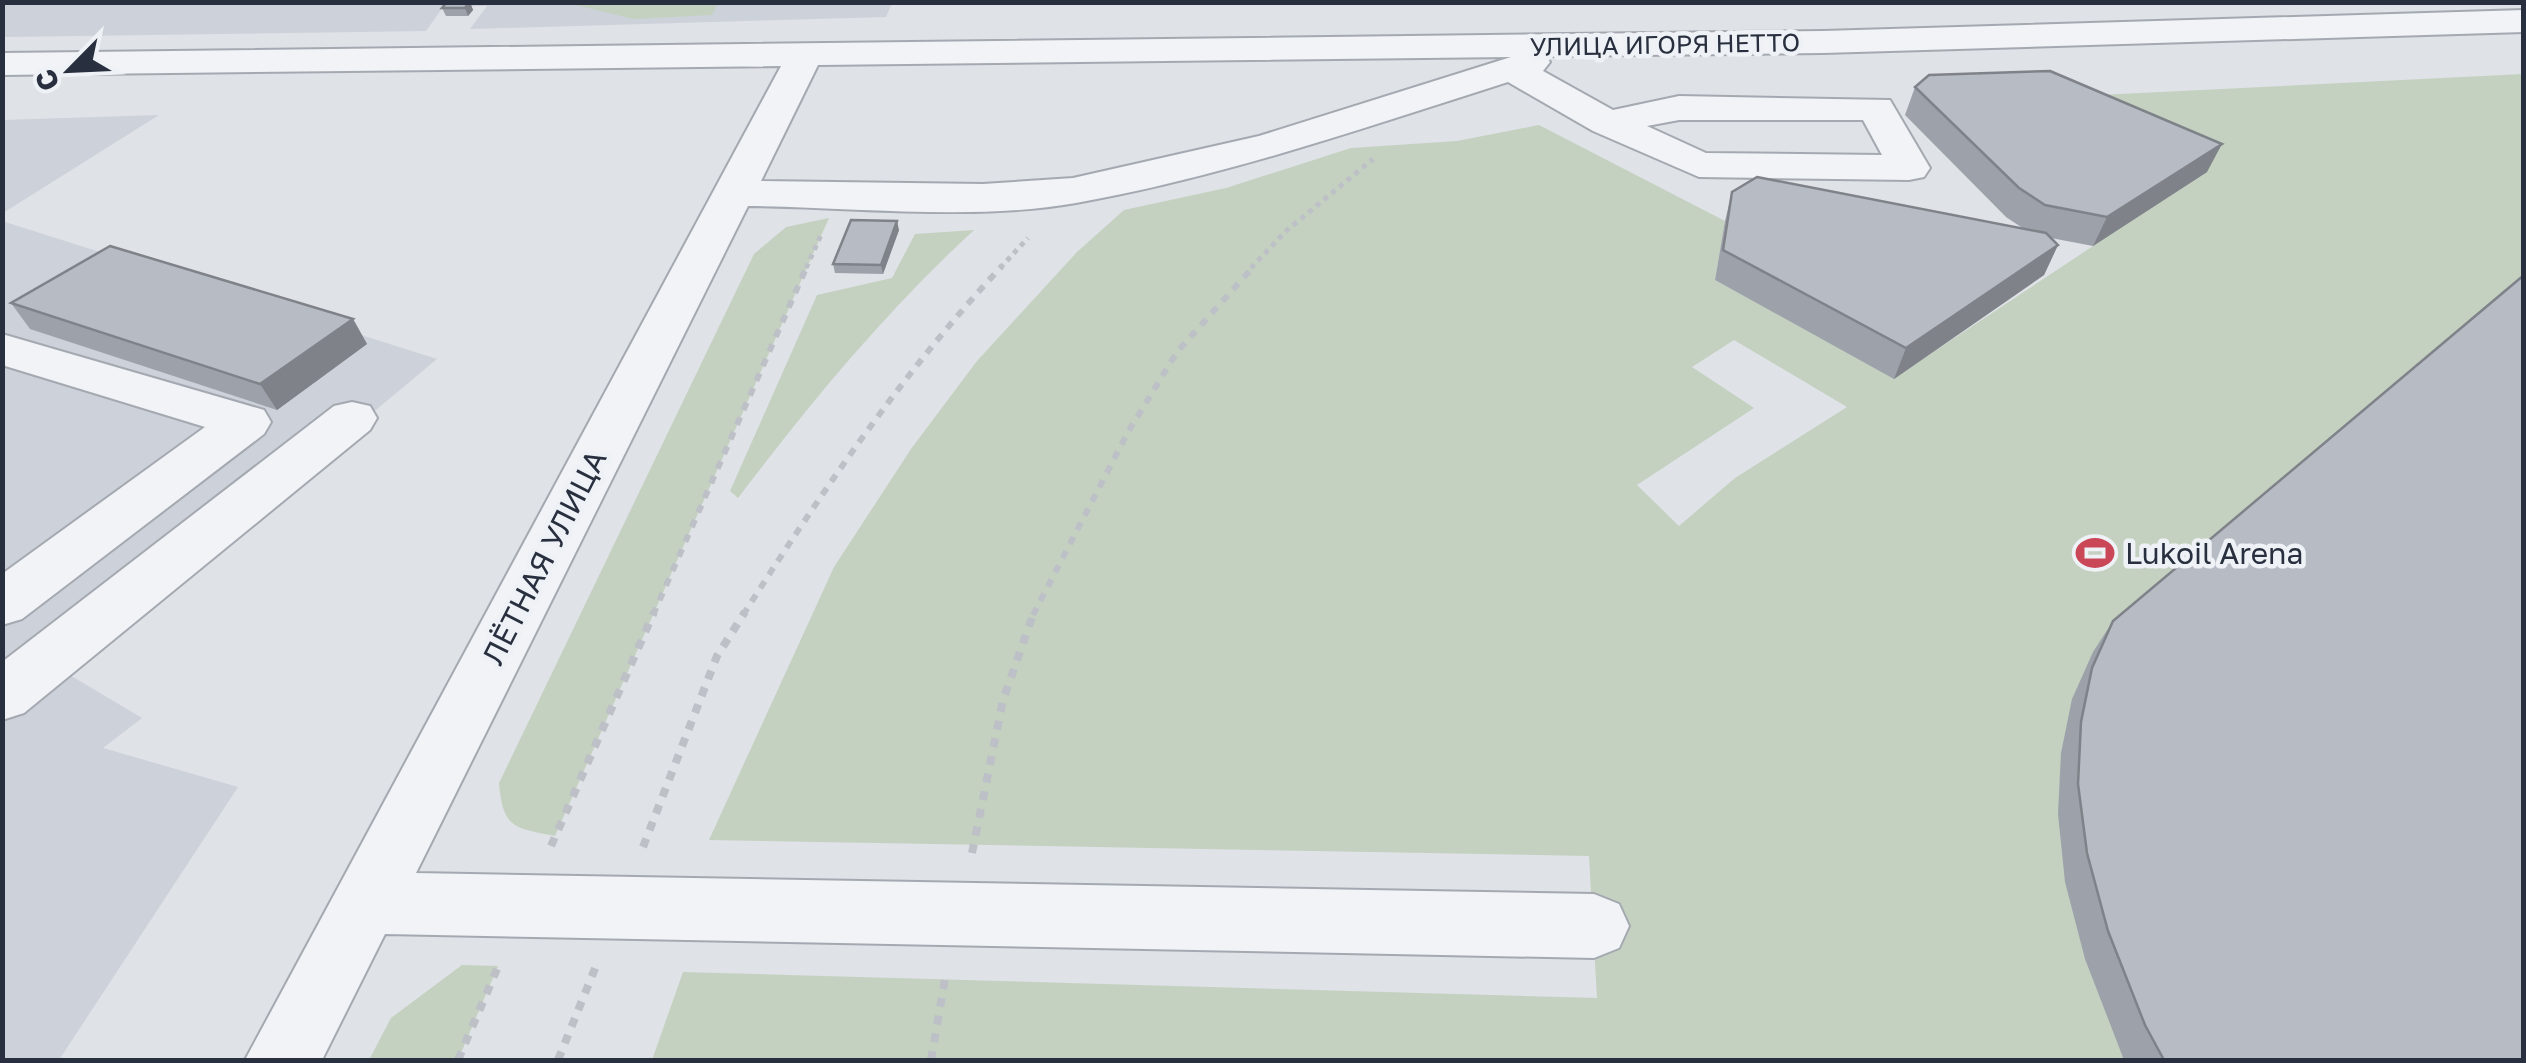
<svg xmlns="http://www.w3.org/2000/svg" width="2526" height="1063" viewBox="0 0 2526 1063" font-family="'Golos Text',sans-serif">
  <style>
    .built { fill: #cdd1d9 }
    .green { fill: #c4d1c0; fill-rule: evenodd }
    .lines { fill: none; stroke-linecap: round; stroke-linejoin: round }
    .minor-casing { stroke: #a4a9b1; stroke-width: 4 }
    .path-far2 { stroke: #bdc0c6; stroke-width: 5; stroke-dasharray: 5 5; stroke-linecap: butt }
    .path-far1 { stroke: #bdc0c6; stroke-width: 6; stroke-dasharray: 8 8; stroke-linecap: butt }
    .path { stroke: #bdc0c6; stroke-width: 8; stroke-dasharray: 9 9; stroke-linecap: butt }
    .minor { fill: #f1f3f6; fill-rule: evenodd }
    .wall { fill: #9da1a9 }
    .shaded-wall { fill: #7f8389 }
    .building { fill: #b6bbc4; stroke: #7f8389; stroke-width: 2.5 }
    .labels { text-anchor: middle; dominant-baseline: central; stroke-width: 9; stroke-linejoin: round; paint-order: stroke }
    .far-street-label { font-size: 25px; fill: #282f3e; stroke: #eef1f5 }
    .poi-label { font-size: 30px; fill: #282f3e; stroke: #eef1f5; text-anchor: start }
    .street-label { font-size: 30px; fill: #282f3e; stroke: #eef1f5 }
  </style>
  <rect width="100%" height="100%" fill="#dfe2e7"/>
  <g class="built">
    <polygon points="2,3 892,3 886,17 470,29 487,6 443,7 426,31 3,37"/>
    <polygon points="159,115 3,213 3,120"/>
    <polygon points="2,221 437,359 63,671 142,718 103,748 238,787 59,1060 3,1060"/>
  </g>
  <g class="green">
    <polygon points="568,3 718,3 712,15 633,19"/>
    <path d="M2523,74V1060H652L683,972L1597,998L1589,856L709,840L834,567L911,449L977,361L1077,252L1124,210L1226,188L1351,148L1457,141L1539,125L1725,221L1715,280L1894,378L2093,246L2038,98ZM1734,340L1847,407L1735,478L1679,526L1637,485L1754,408L1692,367Z"/>
    <path d="M829,218L555,836C514,828 503,829 499,783L754,254L786,227Z"/>
    <path d="M974,230C885,312 811,402 738,498L730,491L817,295L892,278L915,234Z"/>
    <polygon points="462,965 498,966 458,1060 369,1060 391,1018"/>
  </g>
  <g class="lines">
    <g class="minor-casing">
      <g id="minor">
        <path d="M2524,10V32L1823,53L1546,56L1550,62L1543,71L1613,110L1679,96L1890,100L1930,168L1924,177L1909,180L1699,177L1593,131L1508,82C1366,127 1223,177 1076,203C976,221 850,207 748,206L416,873L1594,894L1619,904L1629,926L1619,948L1594,958L385,934L322,1060H245L781,66L2,75V53L1823,31ZM1511,57L1259,136L1073,178L983,184L761,181L818,65ZM1679,120H1863L1882,155L1706,153L1647,126Z"/>
        <polygon points="2,334 264,410 271,422 264,434 22,619 2,625 2,574 205,427 2,365"/>
        <polygon points="352,402 370,406 377,418 370,430 24,713 2,720 2,662 334,406"/>
      </g>
    </g>
    <g class="path-far2">
      <polyline points="806,268 821,235"/>
      <polyline points="1000,268 1028,238"/>
      <polyline points="1251,268 1286,231 1373,159"/>
    </g>
    <g class="path-far1">
      <polyline points="653,615 807,266"/>
      <path d="M743,615C821,493 903,372 1002,266"/>
      <polyline points="1033,615 1128,432 1177,352 1254,266"/>
    </g>
    <g class="path">
      <polyline points="551,846 654,612"/>
      <polyline points="643,847 717,656 745,612"/>
      <polyline points="972,853 1003,700 1034,612"/>
      <polyline points="458,1060 500,962"/>
      <polyline points="558,1060 596,966"/>
      <polyline points="931,1060 946,973"/>
    </g>
    <use href="#minor" class="minor"/>
  </g>
  <g class="wall">
    <polygon points="470,2 473,10 468,16 446,16 442,8"/>
    <polygon points="1915,87 2207,172 2093,246 2051,238 2058,245 2044,275 1894,379 1715,280 1725,221 1732,192 2024,229 2006,217 1905,115"/>
    <polygon points="899,230 883,274 835,273 833,264"/>
    <polygon points="11,303 353,319 367,344 277,410 30,329"/>
    <polygon points="2113,621 2524,1060 2124,1060 2085,959 2065,882 2058,814 2061,753 2072,699 2093,652"/>
  </g>
  <g class="shaded-wall">
    <polygon points="470,2 473,10 468,16 465,8"/>
    <polygon points="2222,144 2207,172 2093,246 2107,217"/>
    <polygon points="897,221 899,230 883,274 881,265"/>
    <polygon points="2058,245 2044,275 1894,379 1906,348"/>
    <polygon points="353,319 367,344 277,410 260,384"/>
  </g>
  <g class="building">
    <polygon points="447,2 469,2 465,8 442,8"/>
    <polygon points="2050,71 2222,144 2107,217 2045,205 2019,188 1915,87 1929,75"/>
    <polygon points="1757,177 2046,233 2058,245 1906,348 1723,250 1732,192"/>
    <polygon points="851,220 897,221 881,265 833,264"/>
    <polygon points="110,246 353,319 260,384 11,303"/>
    <polygon points="2524,275 2524,1060 2164,1060 2145,1025 2108,931 2087,853 2078,784 2081,722 2092,668 2113,621"/>
  </g>
  <defs>
    <g id="stadium-bare" transform="scale(3)"><path d="M0-5a6.5 5 0 1 0 0 10a6.5 5 0 1 0 0-10ZM-3.5-1.8h7v3.6h-7Z" fill="#c94757" stroke="#eef1f5" stroke-width="2.5" paint-order="stroke"/></g>
  </defs>
  <g fill-rule="evenodd">
    <use href="#stadium-bare" x="2095" y="553"/>
  </g>
  <g class="labels">
    <g class="far-street-label">
      <text transform="translate(1665 44) rotate(-1)">УЛИЦА ИГОРЯ НЕТТО</text>
    </g>
    <g class="poi-label">
      <text x="2125" y="553">Lukoil Arena</text>
    </g>
    <g class="street-label">
      <text transform="translate(544 557) rotate(-63)">ЛЁТНАЯ УЛИЦА</text>
    </g>
  </g>
  <rect width="2526" height="1063" fill="none" stroke="#282f3e" stroke-width="10"/>
  <g transform="translate(70 70) rotate(246)" stroke="#eef1f5" stroke-width="8" paint-order="stroke">
  <path d="M0-8L18 38L0 25L-18 38Z" fill="#282f3e"/>
  <text y="-15" font-size="28" font-weight="bold" text-anchor="middle" fill="#282f3e">С</text>
  </g>
</svg>
